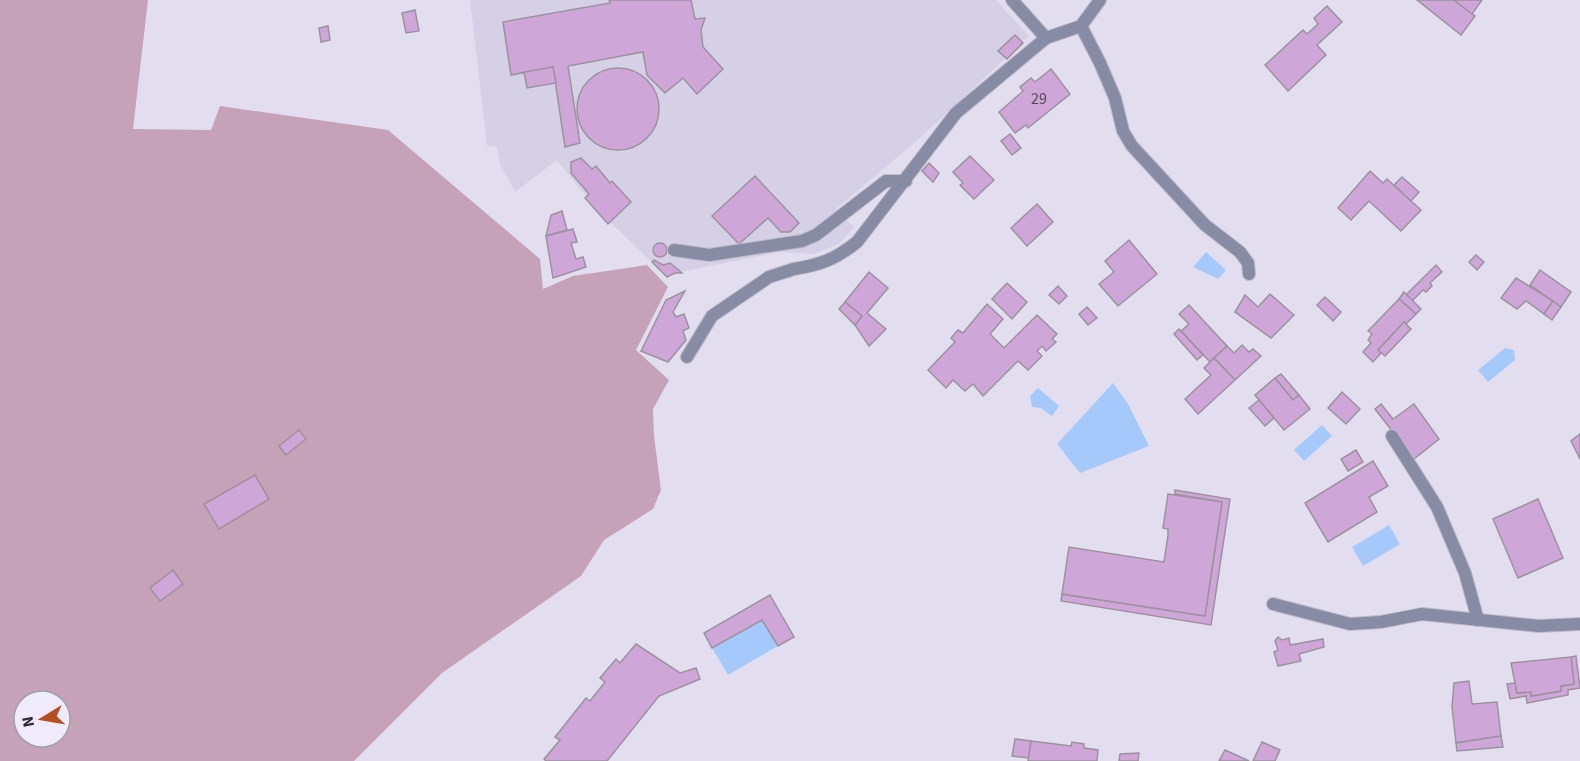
<svg xmlns="http://www.w3.org/2000/svg" width="1580" height="761" viewBox="0 0 1580 761" font-family="'Source Sans 3',sans-serif">
  <style>
    .built { fill: #d6d0e6 }
    .green { fill: #c6a2b9; fill-rule: evenodd }
    .water { fill: #a6c9fc }
    .building { fill: #cea6d8; stroke: #9c929f; stroke-width: 1.5 }
    .lines { fill: none; stroke-linecap: round; stroke-linejoin: round }
    .service-casing { stroke: #bebac9; stroke-width: 14 }
    .minor-casing { stroke: #bebac9; stroke-width: 14 }
    .service { stroke: #878ba3; stroke-width: 12 }
    .minor { stroke: #878ba3; stroke-width: 12 }
    .labels { text-anchor: middle; dominant-baseline: central; stroke-width: 4.5; stroke-linejoin: round; paint-order: stroke }
    .number-label { font-size: 16px; fill: #54495a }
  </style>
  <rect width="100%" height="100%" fill="#e3deef"/>
  <polygon class="built" points="470,0 996,0 1029,36 919,139 836,209 854,227 839,244 814,254 780,252 675,273 667,277 610,222 608,224 557,160 515,192 500,164 497,147 487,146"/>
  <path class="green" d="M0,0H148L133,129L211,130L220,106L388,130L540,259L543,289L573,276L647,265L668,287L636,350L669,380L653,409L654,436L661,490L653,509L604,540L581,576L442,673L354,761H0ZM24,701H60V737H24Z"/>
  <g class="water">
    <polygon points="1206,252 1226,270 1218,279 1193,267"/>
    <polygon points="1505,348 1514,350 1515,360 1488,382 1478,370"/>
    <polygon points="1113,383 1128,404 1149,446 1080,473 1057,444"/>
    <polygon points="1038,388 1059,406 1052,416 1041,408 1032,407 1030,396"/>
    <polygon points="1322,425 1332,436 1304,461 1294,450"/>
    <polygon points="1389,525 1400,544 1363,566 1352,547"/>
    <polygon points="762,620 778,646 728,675 712,648"/>
  </g>
  <g class="building">
    <polygon points="609,0 691,0 695,19 705,18 701,30 703,47 723,69 697,94 683,78 665,93 647,75 643,52 568,66 580,143 565,147 553,67 511,75 503,22 610,3"/>
    <polygon points="1417,0 1454,0 1475,16 1461,35"/>
    <polygon points="1454,0 1482,0 1472,14"/>
    <polygon points="1327,6 1342,22 1317,45 1326,55 1288,91 1265,65 1303,30 1307,34 1318,24 1314,18"/>
    <polygon points="415,10 419,31 406,33 402,13"/>
    <polygon points="328,26 330,40 321,42 319,28"/>
    <polygon points="1015,35 1023,43 1007,59 998,51"/>
    <polygon points="553,67 556,83 527,88 524,72"/>
    <circle cx="618" cy="109" r="41"/>
    <polygon points="1051,69 1070,94 1028,128 1026,125 1015,133 999,112 1023,91 1020,87 1031,78 1035,82"/>
    <polygon points="1010,134 1021,148 1012,155 1001,141"/>
    <polygon points="970,156 994,180 974,199 960,185 963,183 953,172"/>
    <polygon points="581,158 592,169 596,166 610,183 612,181 631,202 608,224 585,198 589,194 571,173 571,162"/>
    <polygon points="929,163 939,173 933,182 922,171"/>
    <polygon points="1370,171 1383,183 1387,179 1421,210 1401,231 1369,201 1351,220 1338,208"/>
    <polygon points="755,176 799,223 790,232 781,232 768,218 739,244 712,216"/>
    <polygon points="1402,177 1419,192 1411,201 1394,185"/>
    <polygon points="1037,204 1053,222 1027,246 1011,228"/>
    <polygon points="562,211 567,230 546,236 551,215"/>
    <polygon points="573,229 577,242 571,243 576,259 583,257 586,267 553,278 546,236"/>
    <polygon points="1129,240 1157,274 1118,306 1099,284 1114,272 1105,261"/>
    <circle cx="660" cy="250" r="7"/>
    <polygon points="1476,255 1484,262 1477,270 1469,262"/>
    <polygon points="654,260 663,265 670,263 682,273 675,273 667,277 652,262"/>
    <polygon points="1436,265 1442,272 1430,283 1432,286 1426,292 1423,290 1412,301 1406,295"/>
    <polygon points="1540,270 1571,292 1561,307 1530,285"/>
    <polygon points="869,272 888,288 867,313 886,329 869,346 855,325 862,316 845,302"/>
    <polygon points="1516,278 1553,301 1544,314 1526,301 1517,309 1501,298"/>
    <polygon points="1007,283 1027,302 1012,319 992,299"/>
    <polygon points="1058,286 1067,296 1059,304 1049,295"/>
    <polygon points="685,291 673,312 676,317 684,314 689,328 683,331 686,340 668,362 641,351 666,300"/>
    <polygon points="1404,292 1421,309 1416,314 1399,299"/>
    <polygon points="1270,294 1294,315 1271,338 1235,312 1245,295 1258,307"/>
    <polygon points="1325,297 1341,312 1333,321 1317,305"/>
    <polygon points="1399,299 1416,314 1406,324 1404,322 1378,350 1381,353 1373,362 1363,352 1371,343 1368,340 1372,334 1368,331"/>
    <polygon points="1553,301 1561,307 1552,320 1544,314"/>
    <polygon points="845,302 862,316 855,325 839,309"/>
    <polygon points="987,304 1003,319 990,334 1004,348 1037,315 1057,334 1052,339 1056,342 1046,351 1042,346 1037,351 1042,356 1028,370 1018,361 983,396 973,384 965,391 953,380 946,388 928,370 955,342 951,338 958,330 963,333"/>
    <polygon points="1189,305 1227,346 1210,362 1181,331 1189,324 1179,314"/>
    <polygon points="1087,307 1097,318 1088,325 1079,314"/>
    <polygon points="1404,322 1411,329 1385,356 1378,350"/>
    <polygon points="1179,329 1203,355 1197,360 1174,334"/>
    <polygon points="1242,345 1249,352 1253,349 1261,356 1235,380 1214,358 1227,346 1234,353"/>
    <polygon points="1214,358 1235,380 1198,414 1185,399 1211,375 1204,368"/>
    <polygon points="1281,374 1299,395 1293,400 1275,378"/>
    <polygon points="1275,378 1293,400 1299,395 1310,409 1284,430 1255,395"/>
    <polygon points="1342,392 1360,409 1346,424 1328,408"/>
    <polygon points="1259,400 1274,418 1265,426 1249,408"/>
    <polygon points="1381,404 1393,419 1414,404 1439,439 1414,459 1375,409"/>
    <polygon points="299,430 306,439 286,455 279,446"/>
    <polygon points="1580,434 1580,459 1571,441"/>
    <polygon points="1356,450 1363,462 1348,471 1341,459"/>
    <polygon points="1373,461 1388,486 1369,497 1377,512 1328,542 1305,503"/>
    <polygon points="255,475 269,499 219,529 204,504"/>
    <polygon points="1175,490 1230,499 1211,625 1061,601 1062,594 1205,616 1222,502 1175,494"/>
    <polygon points="1168,494 1222,502 1205,616 1062,594 1069,547 1164,562 1168,535 1168,529 1163,528"/>
    <polygon points="1538,499 1563,558 1518,578 1493,519"/>
    <polygon points="173,570 183,584 160,601 150,588"/>
    <polygon points="770,595 794,637 778,646 762,620 712,648 704,633"/>
    <polygon points="1278,637 1282,640 1289,638 1290,645 1323,639 1324,647 1299,654 1301,661 1278,666 1274,652 1278,650 1275,641"/>
    <polygon points="636,644 680,673 696,668 700,679 659,696 607,761 546,761 544,759 560,740 555,737 586,698 590,701 605,682 600,678 616,659 620,663"/>
    <polygon points="1576,656 1580,688 1568,690 1568,695 1527,703 1526,696 1510,699 1507,684 1515,683 1517,693 1531,692 1531,696 1561,691 1561,686 1574,684 1571,657"/>
    <polygon points="1571,657 1574,684 1561,686 1561,691 1531,696 1531,692 1517,693 1511,663"/>
    <polygon points="1469,681 1472,704 1497,702 1501,736 1456,743 1452,707 1454,683"/>
    <polygon points="1501,736 1503,747 1457,751 1456,743"/>
    <polygon points="1015,739 1031,741 1029,758 1012,756"/>
    <polygon points="1031,741 1071,746 1072,742 1084,744 1084,748 1098,750 1097,761 1028,761"/>
    <polygon points="1262,742 1280,750 1275,761 1253,761"/>
    <polygon points="1225,750 1249,761 1219,761"/>
    <polygon points="1139,753 1138,761 1119,761 1120,754"/>
  </g>
  <g class="lines">
    <g class="service-casing">
      <g id="service">
        <polyline points="674,250 709,255 802,241 816,235 886,181 906,181"/>
        <polyline points="687,357 712,316 769,277 794,269"/>
        <polyline points="1392,436 1437,507 1465,573 1478,620"/>
        <polyline points="1273,604 1350,624 1381,622 1422,614 1538,626 1580,624"/>
      </g>
    </g>
    <g class="minor-casing">
      <g id="minor">
        <polyline points="1012,0 1046,38"/>
        <polyline points="1081,26 1100,63 1115,98 1123,131 1132,146 1205,225 1240,252 1248,263 1249,274"/>
        <path d="M794,269C820,265 836,259 857,242L956,113L1046,38L1081,26L1100,0"/>
      </g>
    </g>
    <use href="#service" class="service"/>
    <use href="#minor" class="minor"/>
  </g>
  <g class="labels">
    <g class="number-label">
      <text x="1039" y="99">29</text>
    </g>
  </g>
  <g transform="translate(42 719) rotate(259)"><circle r="28" fill="#f0ebfc" stroke="#a19eaa" stroke-width="1.5"/>
  <path d="M0-4.5L10 22L0 15L-10 22Z" fill="#b65024"/>
  <text y="-9" font-size="16" font-weight="bold" text-anchor="middle" fill="#2b2a30">N</text>
  </g>
</svg>
